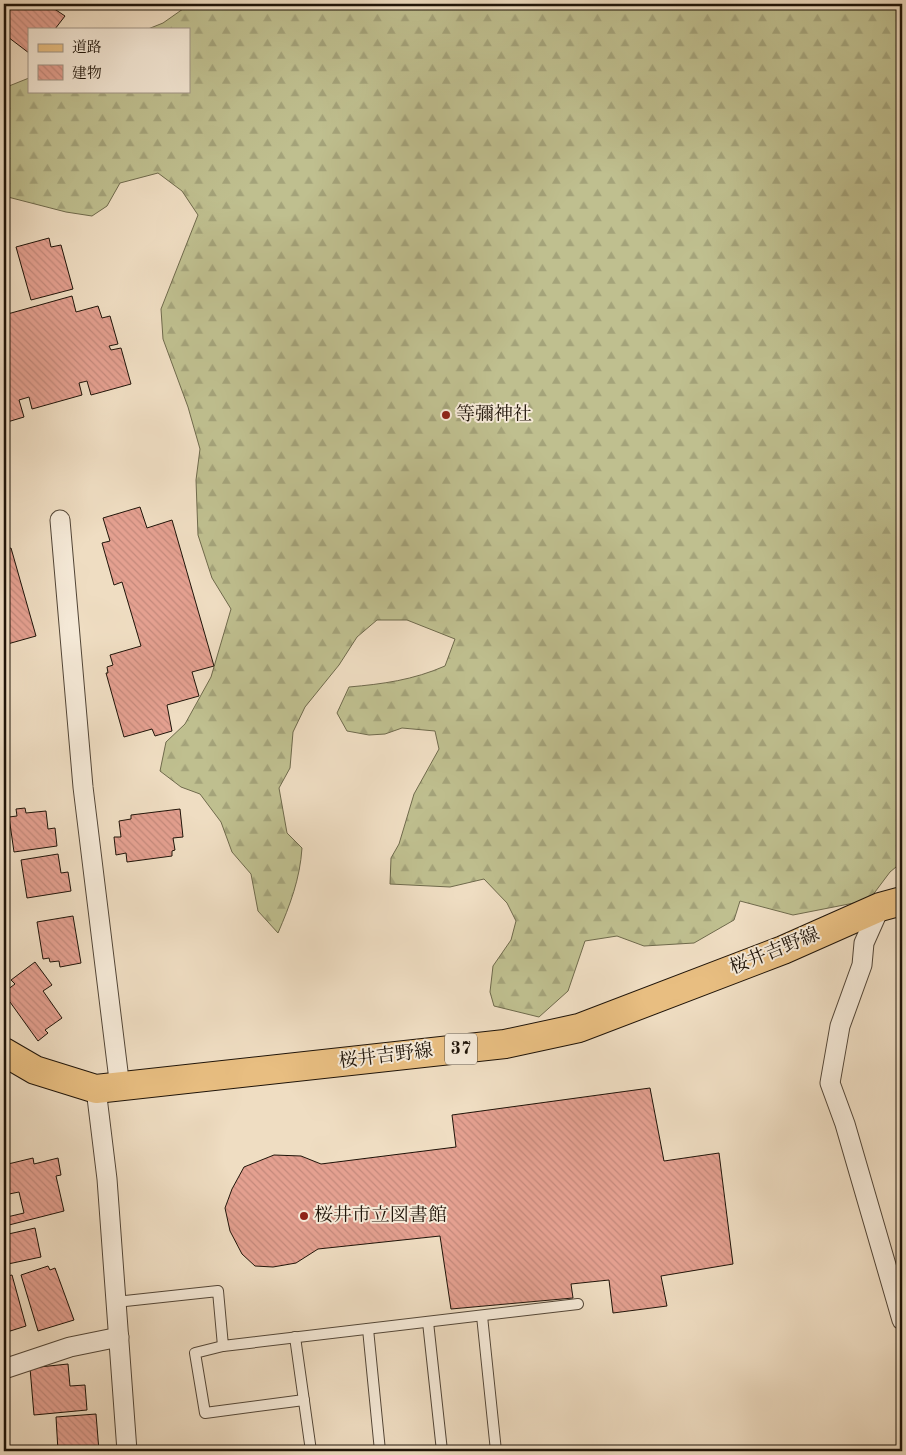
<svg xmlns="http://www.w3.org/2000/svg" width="906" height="1455" viewBox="0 0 906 1455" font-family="'Old Standard TT','Noto Serif JP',serif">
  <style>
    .forest { fill: url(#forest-firs); stroke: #6f6a4c }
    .building { fill: url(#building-back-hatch); stroke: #1f1409 }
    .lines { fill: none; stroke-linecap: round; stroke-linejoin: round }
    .lane-casing { stroke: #534637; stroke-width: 12 }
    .street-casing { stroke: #534637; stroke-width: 21 }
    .primary-casing { stroke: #1f1409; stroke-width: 30 }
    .lane { stroke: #f5e9d7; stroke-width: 10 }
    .street { stroke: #f5e9d7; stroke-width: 19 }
    .primary { stroke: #e8be81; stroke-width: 28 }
    .poi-dot { fill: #8f2418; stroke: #f5e9d7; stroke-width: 2 }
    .labels { text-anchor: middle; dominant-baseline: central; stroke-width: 4; stroke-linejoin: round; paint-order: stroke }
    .shield { fill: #f5e9d7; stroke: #5f5447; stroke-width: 1 }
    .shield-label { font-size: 18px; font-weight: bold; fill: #1f1409 }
    .poi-label { font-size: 19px; fill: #1f1409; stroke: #f5e9d7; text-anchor: start }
    .street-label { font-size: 19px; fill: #1f1409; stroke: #f5e9d7 }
  </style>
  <defs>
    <pattern id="forest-firs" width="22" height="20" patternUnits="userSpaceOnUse" patternTransform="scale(1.25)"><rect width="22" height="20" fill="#bfbf8f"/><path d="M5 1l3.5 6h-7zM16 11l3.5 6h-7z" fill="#a4a37a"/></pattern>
    <pattern id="building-back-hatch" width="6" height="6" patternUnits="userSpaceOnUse" patternTransform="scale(1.25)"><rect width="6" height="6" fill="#e4a090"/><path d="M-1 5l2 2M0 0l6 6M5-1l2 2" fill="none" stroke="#c3897b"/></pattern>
  </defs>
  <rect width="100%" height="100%" fill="#efddc2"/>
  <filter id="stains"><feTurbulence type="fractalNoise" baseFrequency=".004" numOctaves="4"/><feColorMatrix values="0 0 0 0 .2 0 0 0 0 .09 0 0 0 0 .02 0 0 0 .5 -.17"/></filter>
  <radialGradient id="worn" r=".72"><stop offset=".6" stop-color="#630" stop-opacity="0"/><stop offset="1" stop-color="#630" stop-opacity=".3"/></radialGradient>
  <path class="forest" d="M190,4H902V862L890,872L872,896L854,903L793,915L740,901L734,920L694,943L644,946L617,936L585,941L568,991L539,1017L494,1006L490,992L493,966L511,940L516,921L507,903L484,879L450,887L390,884L391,858L399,844L414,794L439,749L435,731L402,728L385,734L369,735L347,731L337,713L349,687C383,684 413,680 445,666L455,639L407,620H377L357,637L339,665L305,707L293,732L290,768L279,788L287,833L302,848C300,879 290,905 278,933L258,911L251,874L232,852L221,822L200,794L181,787L160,771L166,742L185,724L211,677L231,609L212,578L198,535L196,480L200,449L188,407L163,339L161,309L198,215L182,191L158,173L120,183L107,206L92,216L66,212L4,196V88L29,78V91H189V29H148L163,23Z"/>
  <g class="building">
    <polygon points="4,4 47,4 65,16 55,29 29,29 29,53 4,34"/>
    <polygon points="49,238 51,247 61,245 73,289 31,300 16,247"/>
    <polygon points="72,296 76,312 98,306 102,318 110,316 118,344 109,346 111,350 121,348 131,384 91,395 87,381 79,383 82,395 32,409 29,397 19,400 24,417 4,423 4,315"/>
    <polygon points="140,507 147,528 172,520 214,666 192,672 199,696 167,705 172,731 155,736 152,729 124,737 106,673 108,673 107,667 113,665 110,655 141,646 122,582 114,585 102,543 110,541 103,518"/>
    <polygon points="11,548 36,636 4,645 4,550"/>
    <polygon points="25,808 26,813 46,811 48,829 55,828 57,846 14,852 9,817 17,816 16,809"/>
    <polygon points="180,809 183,837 173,838 175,850 172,851 172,856 127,862 126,853 116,855 114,837 121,837 119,821 131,819 131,815"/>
    <polygon points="58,854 61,873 68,872 71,891 27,898 21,860"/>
    <polygon points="73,916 81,963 60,967 59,961 50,962 49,958 43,959 37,922"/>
    <polygon points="35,962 52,985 43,991 62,1018 45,1030 48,1033 38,1041 10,1002 4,1007 4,987 7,990 15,984 11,980"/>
    <polygon points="650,1088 664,1161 719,1153 733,1264 661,1276 667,1306 613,1313 609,1280 571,1284 573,1298 451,1309 440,1236 318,1249 296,1263 273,1267 255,1266 242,1254 230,1231 225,1208 232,1189 244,1167 274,1155 301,1156 321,1164 456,1147 452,1115"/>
    <polygon points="33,1158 34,1164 58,1158 61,1175 56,1176 64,1211 9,1225 7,1217 24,1213 19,1192 4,1195 4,1165"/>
    <polygon points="35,1228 41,1257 8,1264 6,1253 4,1254 4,1235"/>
    <polygon points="48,1266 50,1270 55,1268 74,1320 38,1331 21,1275"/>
    <polygon points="12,1275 26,1326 4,1333 4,1277"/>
    <polygon points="68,1364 70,1386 85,1385 87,1410 34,1415 30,1368"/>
    <polygon points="96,1414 99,1451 58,1451 56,1417"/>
  </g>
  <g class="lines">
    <g class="lane-casing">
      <g id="lane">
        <polyline points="116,1302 218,1291 223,1346 578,1304"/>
        <polyline points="482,1316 496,1451"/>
        <polyline points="428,1322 442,1451"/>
        <polyline points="368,1329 380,1451"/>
        <polyline points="295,1337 311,1451"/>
        <polyline points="223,1346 195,1353 205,1413 304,1400"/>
      </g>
    </g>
    <g class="street-casing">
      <g id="street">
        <polyline points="60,520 83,787 120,1088"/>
        <polyline points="880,907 864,943 862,965 840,1026 830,1083 845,1124 902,1320"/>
        <polyline points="96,1089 107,1179 127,1451"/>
        <polyline points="4,1369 70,1347 119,1337"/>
      </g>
    </g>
    <g class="primary-casing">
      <polyline id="primary" points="4,1052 35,1070 96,1089 505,1044 579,1028 783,950 880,907 902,901"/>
    </g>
    <use href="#lane" class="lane"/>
    <use href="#street" class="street"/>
    <use href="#primary" class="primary"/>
  </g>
  <g class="poi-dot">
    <circle cx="446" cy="415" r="5"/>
    <circle cx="304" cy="1216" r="5"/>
  </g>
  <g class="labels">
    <rect class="shield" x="445" y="1033.5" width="32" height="31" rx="4"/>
    <g class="shield-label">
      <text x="461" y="1049">37</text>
    </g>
    <g class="poi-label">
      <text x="456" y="415">等彌神社</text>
      <text x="314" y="1216">桜井市立図書館</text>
    </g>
    <g class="street-label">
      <text transform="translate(775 952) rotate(-22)">桜井吉野線</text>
      <text transform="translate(386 1057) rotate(-7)">桜井吉野線</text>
    </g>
  </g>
  <rect width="906" height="1455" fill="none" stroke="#efddc2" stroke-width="20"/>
  <rect x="5" y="5" width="896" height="1445" fill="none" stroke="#1f1409" stroke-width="2.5"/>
  <rect x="10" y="10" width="886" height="1435" fill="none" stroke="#1f1409"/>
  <rect x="28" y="28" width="162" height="65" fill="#f5e9d7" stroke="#9f9485"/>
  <rect x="38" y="44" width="25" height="8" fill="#e8be81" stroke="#9f9485"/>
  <text x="72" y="52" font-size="15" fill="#1f1409">道路</text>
  <rect x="38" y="65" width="25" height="15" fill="url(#building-back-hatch)" stroke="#9f9485"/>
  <text x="72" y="78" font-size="15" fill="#1f1409">建物</text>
  <rect width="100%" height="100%" filter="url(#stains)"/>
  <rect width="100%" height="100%" fill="url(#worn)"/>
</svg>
